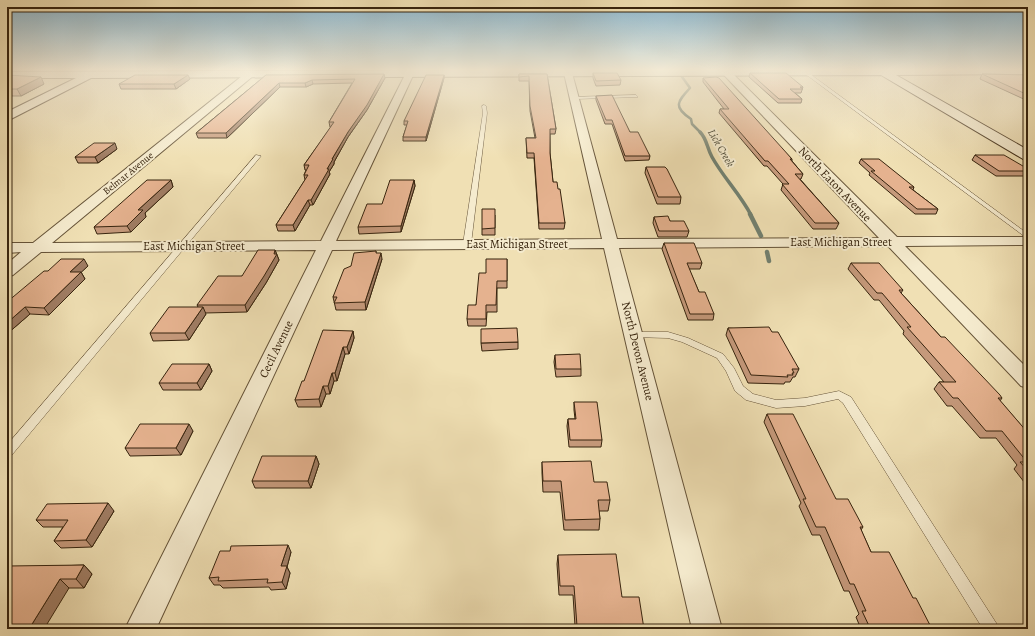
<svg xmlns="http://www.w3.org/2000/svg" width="1035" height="636" viewBox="0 0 1035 636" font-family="Alegreya,serif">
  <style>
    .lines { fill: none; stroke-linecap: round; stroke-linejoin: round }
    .stream-far2 { stroke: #728070; stroke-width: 2.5 }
    .stream-far1 { stroke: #728070; stroke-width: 3.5 }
    .stream { stroke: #728070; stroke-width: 4.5 }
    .lane-casing { stroke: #655338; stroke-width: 1 }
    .street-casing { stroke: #655338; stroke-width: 2 }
    .secondary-casing { stroke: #37240e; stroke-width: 2 }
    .lane { fill: #f5ebce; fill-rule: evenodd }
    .street { fill: #f5ebce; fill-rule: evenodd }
    .secondary { fill: #f5ebce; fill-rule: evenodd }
    .wall { fill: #c5997b; stroke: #37240e }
    .shaded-wall { fill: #a07d64; stroke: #37240e }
    .building { fill: #e5b28f; stroke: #37240e }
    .labels { text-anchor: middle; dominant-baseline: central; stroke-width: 4; stroke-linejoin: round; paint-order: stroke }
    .far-street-label { font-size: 10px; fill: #37240e; stroke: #f5ebce }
    .far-water-label { font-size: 11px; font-style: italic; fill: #55523f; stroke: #f5ebce }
    .street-label { font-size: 12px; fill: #37240e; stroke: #f5ebce }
  </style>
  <rect width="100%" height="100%" fill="#f0e0b4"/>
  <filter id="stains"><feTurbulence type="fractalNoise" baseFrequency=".005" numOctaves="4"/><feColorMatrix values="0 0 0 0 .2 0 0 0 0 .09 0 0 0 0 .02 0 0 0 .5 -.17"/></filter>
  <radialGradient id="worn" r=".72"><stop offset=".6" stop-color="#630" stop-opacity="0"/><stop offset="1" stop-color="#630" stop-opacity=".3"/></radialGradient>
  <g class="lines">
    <path class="stream-far2" d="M680,74L690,88C677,102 673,107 691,119L692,124L701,133"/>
    <path class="stream-far1" d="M700,132C707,139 707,148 712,157C723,177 740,194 751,215"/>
    <g class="stream">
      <polyline points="750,214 761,236"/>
      <polyline points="767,252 769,261"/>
    </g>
    <g class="lane-casing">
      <g id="lane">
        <polygon points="804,71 806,71 1028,234 1028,239 804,73"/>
        <polygon points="636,95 638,97 575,99 573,98 575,97"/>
        <polygon points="484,105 486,106 487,113 471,244 467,246 463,244 483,113 482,106"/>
        <polygon points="256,155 261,156 11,456 7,458 7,445"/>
        <polygon points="634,332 668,332 688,338 723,354 734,368 743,386 753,394 776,400 805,398 839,391 851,397 1000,629 983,629 843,403 838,399 805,406 776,408 750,401 746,400 735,391 726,371 717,358 682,342 668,338 631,337 629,335 631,333"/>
      </g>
    </g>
    <g class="street-casing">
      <polygon id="street" points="408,69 416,69 336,241 602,239 564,73 568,70 572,73 617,239 879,238 723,74 722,72 726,69 729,70 897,237 1028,237 1028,245 905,246 1028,369 1028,388 1021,386 888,246 619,248 722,629 692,629 604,248 332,250 156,629 125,629 316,250 41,252 13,275 7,277 7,264 21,252 7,253 7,243 33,243 247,72 253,72 254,74 253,76 52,243 321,241"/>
    </g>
    <g class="secondary-casing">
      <polygon id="secondary" points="670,69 1028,69 1028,74 896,75 1028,150 1028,160 1023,159 881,75 91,78 7,121 7,112 76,78 7,78 7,72"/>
    </g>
    <use href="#lane" class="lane"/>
    <use href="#street" class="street"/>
    <use href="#secondary" class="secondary"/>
  </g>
  <g class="wall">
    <polygon points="153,69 204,69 153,70"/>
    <polygon points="593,73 621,80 620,85 596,86 593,78"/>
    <polygon points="750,73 803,87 801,93 795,93 802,99 801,103 778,103 749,77"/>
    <polygon points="519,74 547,74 556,129 555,134 550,134 550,153 553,182 565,223 564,229 539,229 534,158 527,158 526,138 535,138 530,111 529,81 519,81"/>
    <polygon points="982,74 1028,75 1028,101 980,79"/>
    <polygon points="7,75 44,84 21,96 12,96 7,98"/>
    <polygon points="266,75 385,78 367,110 348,137 334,162 334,164 329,172 330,174 313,205 310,205 295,231 278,231 276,225 305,180 304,175 306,170 305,170 304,165 331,127 330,127 329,122 352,83 313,84 306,87 280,87 227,138 198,138 196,133"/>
    <polygon points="444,75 444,78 426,141 403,141 403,137 407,125 404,125 404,121"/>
    <polygon points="703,78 792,159 792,161 803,174 801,179 800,179 839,223 836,229 813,229 781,190 783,184 767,166 764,166 719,113 720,109 724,109 703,82"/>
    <polygon points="190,79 176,89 121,89 119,84"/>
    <polygon points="596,96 630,132 650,156 649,160 625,161 612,124 605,124 596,100"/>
    <polygon points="117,149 98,163 78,163 75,157"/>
    <polygon points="975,155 1028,169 1028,176 996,176 972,160"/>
    <polygon points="861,159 914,187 913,190 938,209 936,214 915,214 869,175 870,173 859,163"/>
    <polygon points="646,167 681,197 680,204 657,204 645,173"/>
    <polygon points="171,180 173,187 145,213 146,217 131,232 97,234 94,227"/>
    <polygon points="414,180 415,186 401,232 359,234 358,227 382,204"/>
    <polygon points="495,215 495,235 482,235 482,229"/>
    <polygon points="654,217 670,221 689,231 687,237 658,237 653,223"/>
    <polygon points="664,243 702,263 700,269 689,269 699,292 714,314 713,320 688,320 662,249"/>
    <polygon points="275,250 279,260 266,283 247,312 205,313 206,314 189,340 153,341 150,333 198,307 197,305 242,276"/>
    <polygon points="376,251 376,253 382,259 366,310 336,310 333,297 351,266"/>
    <polygon points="507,259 507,288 497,288 497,312 487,312 486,326 468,326 467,319 476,305 486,273"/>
    <polygon points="851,263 903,290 901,293 941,337 1002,398 1000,401 1028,433 1028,487 1014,469 1017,465 996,438 980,438 952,406 947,406 934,389 939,382 944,382 903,334 904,331 879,300 874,300 848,269"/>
    <polygon points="88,266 81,272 85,279 49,315 30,314 7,334 7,302"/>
    <polygon points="728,328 772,332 799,369 795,377 793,377 790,382 785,382 784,384 748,383 726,335"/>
    <polygon points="1028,330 1028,338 1024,335"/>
    <polygon points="353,331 354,338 349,354 345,354 337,381 334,381 330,394 326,394 321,407 298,407 295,400 304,381"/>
    <polygon points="518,342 518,349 482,351 481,343"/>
    <polygon points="555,355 581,369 581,376 556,377 554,362"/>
    <polygon points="209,364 212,371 201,390 163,390 159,383"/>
    <polygon points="574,402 602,440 601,447 569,447 567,426 568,419 575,419 574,410"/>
    <polygon points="767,414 836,499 863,527 861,530 871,552 913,598 932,629 861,629 856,617 859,614 849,591 844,591 820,535 812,535 799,506 801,503 764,422"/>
    <polygon points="193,431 181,455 130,456 125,448"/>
    <polygon points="316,456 319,464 311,488 255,488 252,481"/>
    <polygon points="542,462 594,482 610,500 608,511 599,511 600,519 599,530 564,530 560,492 543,492 542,473"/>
    <polygon points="114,511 92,547 61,548 54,541 63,527 43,527 36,520"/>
    <polygon points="291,552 287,567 290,573 286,589 271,590 269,587 223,588 220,585 214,585 209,578"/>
    <polygon points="558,555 622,597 644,629 565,629 566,626 575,626 573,595 559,595 557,564"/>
    <polygon points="84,565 92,574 84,588 69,588 7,629 7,568"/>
  </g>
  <g class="shaded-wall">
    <polygon points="384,74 385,78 367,110 348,137 334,162 334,164 329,172 330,174 313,205 311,200 332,159 348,132"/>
    <polygon points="188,75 190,79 176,89 174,84"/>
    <polygon points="444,75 444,78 426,141 426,137"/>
    <polygon points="41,77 44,84 21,96 17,89"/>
    <polygon points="312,80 313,84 306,87 305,83"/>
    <polygon points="279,83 280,87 227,138 226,133"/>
    <polygon points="8,88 12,96 7,98 7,89"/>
    <polygon points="115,143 117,149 98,163 95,157"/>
    <polygon points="171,180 173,187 145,213 146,217 131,232 127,226 138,210"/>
    <polygon points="414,180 415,186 401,232 401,226"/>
    <polygon points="308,200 310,205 295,231 293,225"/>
    <polygon points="275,250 279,260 266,283 247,312 245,305"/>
    <polygon points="381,253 382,259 366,310 365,302"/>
    <polygon points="84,259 88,266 74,279 70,272"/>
    <polygon points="81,272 85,279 49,315 44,308"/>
    <polygon points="25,307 30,314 7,334 7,323"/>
    <polygon points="203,307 206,314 189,340 185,333"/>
    <polygon points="353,331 354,338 349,354 347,347"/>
    <polygon points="7,336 11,341 7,345"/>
    <polygon points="343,347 345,354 337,381 335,373"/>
    <polygon points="209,364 212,371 201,390 197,383"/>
    <polygon points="332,373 334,381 330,394 328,386"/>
    <polygon points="323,386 326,394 321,407 319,399"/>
    <polygon points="189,424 193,431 181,455 176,448"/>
    <polygon points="316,456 319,464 311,488 308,481"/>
    <polygon points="108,503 114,511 92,547 86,540"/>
    <polygon points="288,545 291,552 287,567 290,573 286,589 282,582 281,566"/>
    <polygon points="84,565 92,574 84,588 76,579"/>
    <polygon points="60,579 69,588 44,629 29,629"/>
  </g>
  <g class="building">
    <polygon points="593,73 617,73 621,80 596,81"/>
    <polygon points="750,73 786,73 803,87 800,87 803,89 790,89 802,99 779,99"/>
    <polygon points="384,74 367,105 348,132 332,159 333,159 327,169 329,169 311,200 308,200 293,225 276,225 308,175 304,175 309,165 304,165 334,122 329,122 355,79 312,80 305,83 279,83 226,133 196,133 266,75"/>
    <polygon points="519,74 547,74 556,129 550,129 550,153 553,182 557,182 558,189 560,189 565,223 539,223 534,153 527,153 526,138 536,138 530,106 529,76 519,77"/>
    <polygon points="982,74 1028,75 1028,95"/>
    <polygon points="7,75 41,77 17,89 7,89"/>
    <polygon points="135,75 188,75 174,84 119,84"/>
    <polygon points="426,75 444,75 426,137 403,137 408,121 404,121"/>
    <polygon points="716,77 719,78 792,159 790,159 803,174 795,174 839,223 815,223 782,184 789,184 768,161 765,161 720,109 729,109 703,78"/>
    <polygon points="612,95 630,132 638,132 650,156 625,156 612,120 606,120 596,96"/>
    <polygon points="94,143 115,143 95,157 75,157"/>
    <polygon points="975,155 1004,155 1028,169 1028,171 999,171"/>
    <polygon points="861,159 879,159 914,187 909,187 938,209 917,209 871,171 875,171"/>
    <polygon points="646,167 665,167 667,169 681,197 658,197"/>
    <polygon points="147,180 171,180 138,210 143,210 127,226 94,227"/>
    <polygon points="390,180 414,180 401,226 358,227 367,204 382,204"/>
    <polygon points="482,209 495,209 495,228 482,229"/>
    <polygon points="668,216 670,221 684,221 689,231 659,231 654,217"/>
    <polygon points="664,243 694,243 702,263 687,263 699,292 705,292 714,314 690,314"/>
    <polygon points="258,250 275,250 274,254 277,254 264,276 245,305 197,305 218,276 242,276"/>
    <polygon points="376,251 376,253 381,253 365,302 334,303 337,297 333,297 344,269 351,266 354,253"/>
    <polygon points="61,259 84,259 70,272 81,272 44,308 25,307 7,323 7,302 44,271 48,271"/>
    <polygon points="486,259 507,259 507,281 497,281 496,305 486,305 486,319 467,319 468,305 476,305 479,273 486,273"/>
    <polygon points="851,263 879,263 903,290 899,290 901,293 941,337 945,337 1000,395 1002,398 998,398 1028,433 1028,471 1020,462 1027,462 1002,431 986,431 958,398 953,398 939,382 956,382 907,327 911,327 882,293 877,293"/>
    <polygon points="169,307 203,307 185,333 150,333"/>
    <polygon points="769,327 772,332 778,332 799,369 792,369 794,373 792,373 793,375 787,375 788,377 751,375 728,328"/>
    <polygon points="517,328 518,342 481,343 481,329"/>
    <polygon points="323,330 353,331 347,347 343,347 335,373 332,373 328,386 323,386 319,399 295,400 302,381 304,381"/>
    <polygon points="580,354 581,369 556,369 555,355"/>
    <polygon points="172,364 209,364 197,383 159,383"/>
    <polygon points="574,402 597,402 602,440 570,440 568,419 576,419"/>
    <polygon points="767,414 793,414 836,499 848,499 863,527 860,527 871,552 889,552 913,598 916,598 932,629 875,629 874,628 870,628 862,611 866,611 854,584 850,584 825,527 816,527 803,499 806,499"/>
    <polygon points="140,424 189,424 176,448 125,448"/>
    <polygon points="262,456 316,456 308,481 252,481"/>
    <polygon points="591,461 594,482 607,482 610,500 598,500 600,519 565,520 561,481 543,481 542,462"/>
    <polygon points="108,503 86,540 54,541 68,520 36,520 47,504"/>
    <polygon points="288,545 281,566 287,566 282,582 267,583 268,579 218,581 219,577 209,578 220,551 230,551 231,546"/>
    <polygon points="616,554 622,597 639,597 644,629 566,629 566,626 577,626 574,586 560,586 558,555"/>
    <polygon points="84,565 76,579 60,579 29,629 7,629 7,605 10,600 7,600 7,568 8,566"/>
  </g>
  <linearGradient id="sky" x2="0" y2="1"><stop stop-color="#89b8d2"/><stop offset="0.44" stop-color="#f8f1dd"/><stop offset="1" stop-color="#f8f1dd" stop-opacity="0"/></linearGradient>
  <rect width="1035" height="158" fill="url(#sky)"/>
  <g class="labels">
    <g class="far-street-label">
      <text transform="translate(128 173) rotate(-39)">Belmar Avenue</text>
    </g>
    <g class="far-water-label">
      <text transform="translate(721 148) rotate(60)">Lick Creek</text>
    </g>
    <g class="street-label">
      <text transform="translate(835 184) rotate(46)">North Eaton Avenue</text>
      <text x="841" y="242">East Michigan Street</text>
      <text x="517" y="244">East Michigan Street</text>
      <text x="194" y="246">East Michigan Street</text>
      <text transform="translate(276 349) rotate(-64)">Cecil Avenue</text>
      <text transform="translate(638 351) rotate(76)">North Devon Avenue</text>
    </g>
  </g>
  <rect width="1035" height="636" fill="none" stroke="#f0e0b4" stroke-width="24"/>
  <rect x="8" y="8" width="1019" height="620" fill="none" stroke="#37240e" stroke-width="2"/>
  <rect x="12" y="12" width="1011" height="612" fill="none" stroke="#37240e"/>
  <rect width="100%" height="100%" filter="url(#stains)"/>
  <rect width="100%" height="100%" fill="url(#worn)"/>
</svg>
